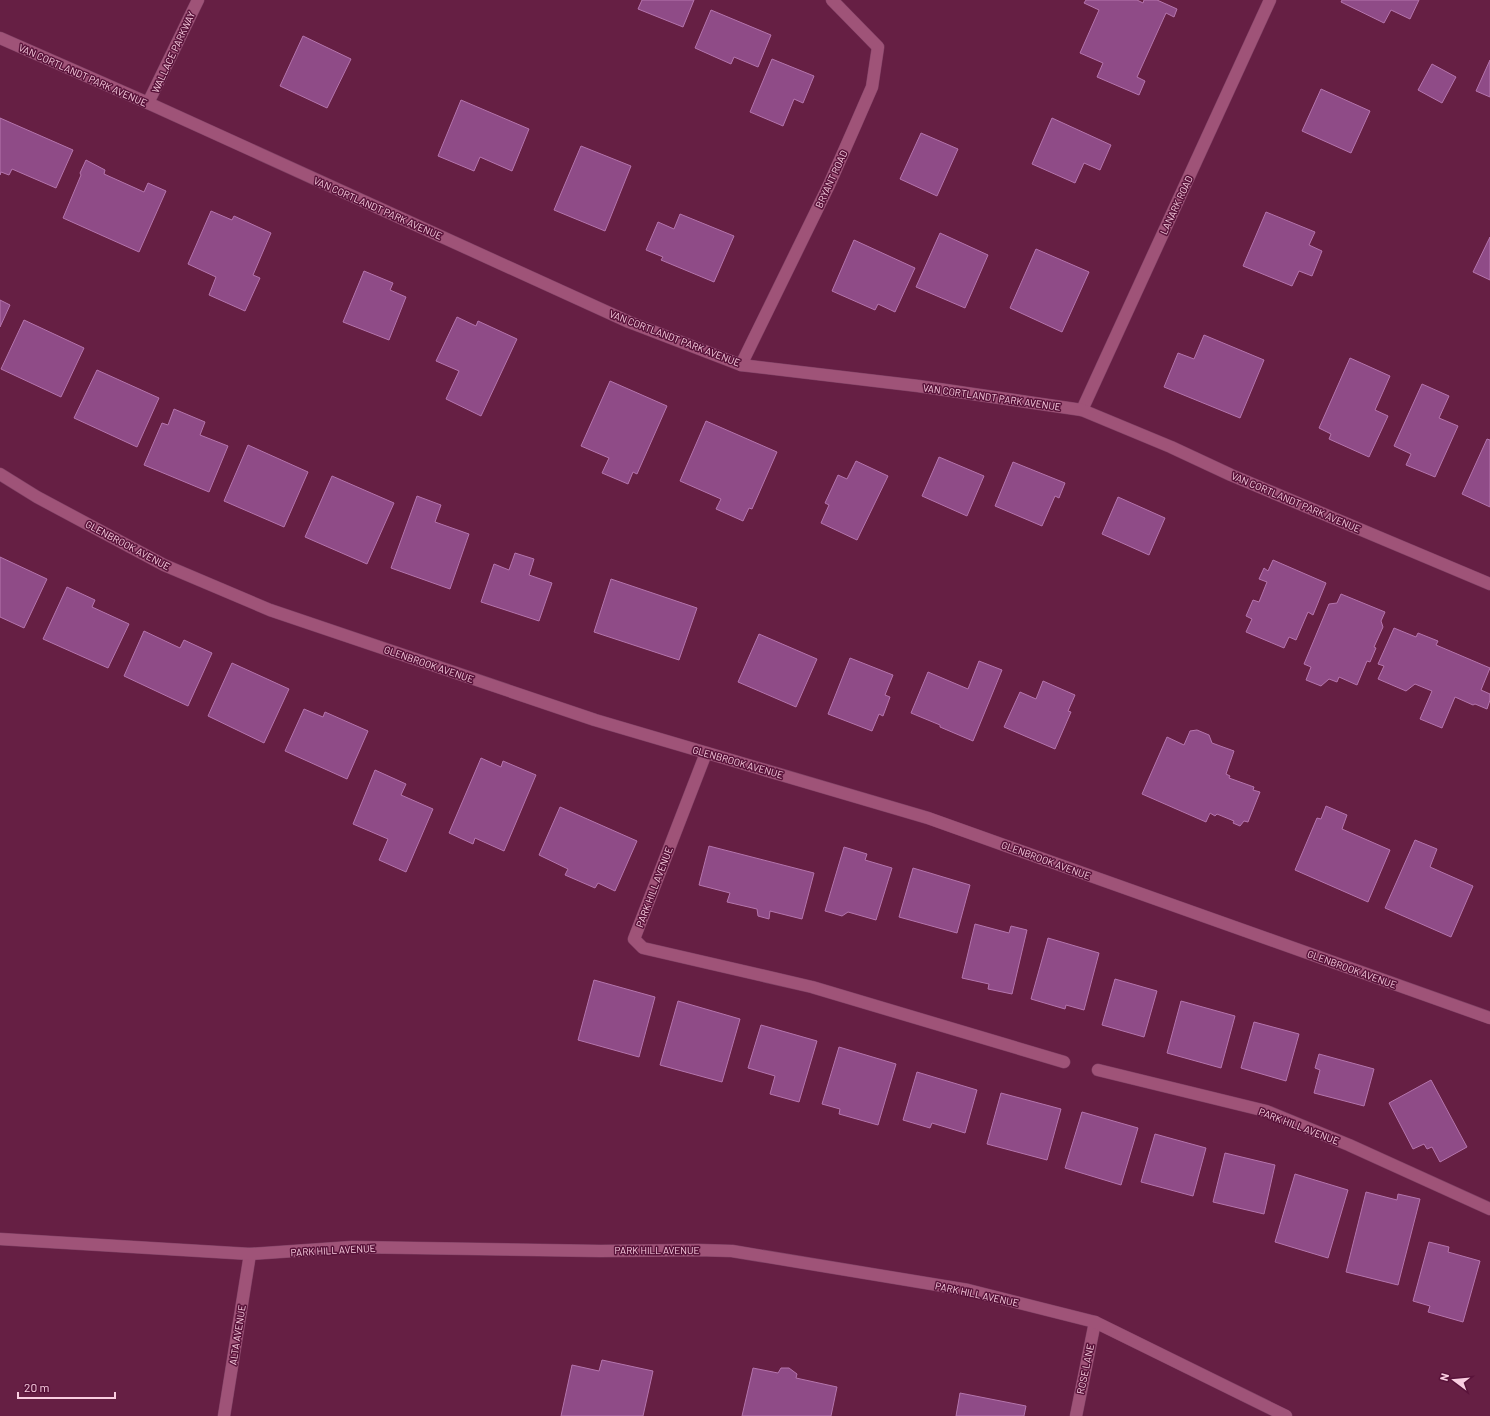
<svg xmlns="http://www.w3.org/2000/svg" width="1490" height="1416" viewBox="0 0 1490 1416" font-family="Barlow,sans-serif">
  <style>
    .building { fill: #8f4b87; stroke: #b575ad }
    .lines { fill: none; stroke-linecap: round; stroke-linejoin: round }
    .street-casing { stroke: #804265; stroke-width: 13 }
    .secondary-casing { stroke: #804265; stroke-width: 13 }
    .street { stroke: #9f5378; stroke-width: 12 }
    .secondary { stroke: #9f5378; stroke-width: 12 }
    .labels { text-anchor: middle; dominant-baseline: central; stroke-width: 3; stroke-linejoin: round; paint-order: stroke }
    .street-label { font-size: 10px; fill: #facee1; stroke: #59133a }
  </style>
  <rect width="100%" height="100%" fill="#661f44"/>
  <g class="building">
    <polygon points="642,0 694,0 683,27 638,9"/>
    <polygon points="1086,0 1137,0 1143,3 1144,0 1157,0 1177,9 1174,17 1166,13 1137,77 1145,81 1139,95 1097,77 1103,63 1080,53 1099,10 1084,3"/>
    <polygon points="1342,0 1419,0 1410,19 1391,10 1384,23 1341,2"/>
    <polygon points="711,10 771,35 758,67 734,57 731,64 695,48"/>
    <polygon points="303,36 351,59 327,108 280,86"/>
    <polygon points="772,59 814,76 803,103 794,99 783,126 750,112"/>
    <polygon points="1490,60 1490,97 1476,91"/>
    <polygon points="1432,64 1456,77 1442,103 1418,90"/>
    <polygon points="1321,89 1370,111 1351,153 1302,131"/>
    <polygon points="461,100 529,129 512,171 480,157 474,171 438,156"/>
    <polygon points="0,118 73,150 56,188 12,169 9,175 1,172 0,175"/>
    <polygon points="1052,118 1111,145 1100,170 1084,163 1075,183 1032,164"/>
    <polygon points="921,133 958,149 937,196 900,179"/>
    <polygon points="581,146 631,166 605,231 554,210"/>
    <polygon points="86,160 105,170 104,174 144,192 148,183 166,191 139,252 63,218 81,175 80,173"/>
    <polygon points="211,211 232,220 234,216 271,233 253,275 260,278 245,311 209,295 216,277 188,264"/>
    <polygon points="1266,212 1315,232 1309,245 1322,251 1312,276 1299,271 1292,286 1243,266"/>
    <polygon points="680,214 734,236 714,282 661,260 663,257 646,250 658,222 674,229"/>
    <polygon points="940,233 988,255 965,308 916,287"/>
    <polygon points="1490,237 1490,280 1473,272"/>
    <polygon points="854,240 915,268 895,312 878,304 875,310 832,291"/>
    <polygon points="1036,249 1089,272 1062,332 1010,308"/>
    <polygon points="364,271 393,283 390,290 406,297 389,340 343,322"/>
    <polygon points="0,300 10,305 0,327"/>
    <polygon points="457,317 476,326 478,321 517,339 481,416 446,399 459,371 436,361"/>
    <polygon points="24,320 84,348 61,397 1,369"/>
    <polygon points="1204,335 1264,360 1240,418 1164,387 1178,353 1194,359"/>
    <polygon points="1350,358 1390,376 1375,410 1388,416 1369,457 1329,439 1331,434 1319,428"/>
    <polygon points="97,370 159,398 137,447 74,418"/>
    <polygon points="610,381 667,406 637,474 633,472 628,484 602,473 609,458 581,446"/>
    <polygon points="1422,384 1449,396 1439,418 1458,426 1435,477 1406,465 1411,454 1394,446"/>
    <polygon points="174,409 205,422 200,435 228,446 209,492 144,465 162,423 168,425"/>
    <polygon points="706,421 777,452 752,509 749,508 743,521 716,509 721,499 680,481"/>
    <polygon points="1487,439 1490,440 1490,507 1462,494"/>
    <polygon points="248,445 308,472 284,527 224,501"/>
    <polygon points="939,457 984,476 967,516 922,496"/>
    <polygon points="856,461 888,476 857,540 821,523 829,505 825,503 838,475 847,479"/>
    <polygon points="1013,462 1065,483 1059,498 1055,496 1042,526 995,506"/>
    <polygon points="332,476 394,503 367,564 305,537"/>
    <polygon points="417,496 441,505 435,522 469,534 450,589 391,568"/>
    <polygon points="1118,497 1165,518 1149,555 1102,534"/>
    <polygon points="515,553 534,559 529,575 552,583 539,621 481,602 494,564 509,570"/>
    <polygon points="0,557 47,579 24,628 0,617"/>
    <polygon points="1273,560 1326,583 1313,615 1308,612 1296,640 1289,637 1284,648 1246,632 1252,619 1246,616 1253,600 1259,602 1267,582 1259,579 1264,568 1268,571"/>
    <polygon points="611,579 697,608 679,660 594,632"/>
    <polygon points="67,587 95,600 92,607 129,624 108,668 43,639"/>
    <polygon points="1341,594 1385,612 1381,621 1383,627 1374,647 1376,648 1370,662 1367,661 1357,685 1339,677 1337,682 1329,679 1321,686 1306,680 1311,667 1304,664 1329,604 1337,603"/>
    <polygon points="1394,628 1416,637 1418,633 1438,641 1436,645 1490,668 1481,690 1490,694 1490,700 1487,709 1475,704 1473,705 1455,697 1442,728 1420,719 1432,691 1415,684 1406,691 1378,679 1384,666 1378,664"/>
    <polygon points="144,631 180,648 184,640 212,653 188,706 124,676"/>
    <polygon points="759,634 817,659 796,707 738,682"/>
    <polygon points="850,658 893,675 885,695 890,697 883,716 879,714 872,731 828,714"/>
    <polygon points="979,661 1002,670 973,741 940,727 940,725 911,713 928,672 968,689"/>
    <polygon points="232,663 289,689 264,743 208,716"/>
    <polygon points="1043,681 1075,695 1068,711 1071,712 1055,749 1004,727 1020,692 1036,699"/>
    <polygon points="304,709 323,717 325,712 368,731 347,779 285,751"/>
    <polygon points="1197,730 1209,735 1212,743 1234,751 1226,774 1230,776 1229,778 1254,787 1253,790 1260,792 1248,822 1244,821 1240,826 1233,823 1234,821 1217,814 1215,816 1210,813 1206,822 1142,794 1167,737 1184,745 1190,731"/>
    <polygon points="481,758 501,767 503,761 536,775 504,851 475,838 473,844 449,833"/>
    <polygon points="375,770 406,784 401,795 433,809 406,872 379,860 388,839 353,824"/>
    <polygon points="1326,806 1347,815 1342,829 1390,850 1368,902 1295,870 1317,818 1321,819"/>
    <polygon points="560,807 637,841 615,891 598,883 595,888 565,875 568,869 539,855"/>
    <polygon points="1415,840 1437,849 1430,867 1473,886 1451,937 1385,908"/>
    <polygon points="709,846 814,873 802,919 770,911 769,919 758,916 757,909 727,902 730,893 699,885"/>
    <polygon points="844,847 867,854 865,860 892,868 876,920 848,912 842,916 825,911"/>
    <polygon points="913,868 970,885 957,933 899,917"/>
    <polygon points="975,924 1009,933 1011,926 1027,930 1012,994 988,989 989,984 962,978"/>
    <polygon points="1048,938 1099,953 1084,1010 1066,1005 1065,1009 1031,999"/>
    <polygon points="1115,979 1157,991 1144,1037 1102,1025"/>
    <polygon points="594,980 655,997 639,1057 578,1040"/>
    <polygon points="678,1001 740,1019 722,1082 660,1065"/>
    <polygon points="1181,1001 1235,1016 1221,1068 1167,1053"/>
    <polygon points="1254,1022 1299,1034 1286,1081 1241,1068"/>
    <polygon points="761,1025 817,1041 799,1102 770,1094 775,1076 748,1068"/>
    <polygon points="839,1047 896,1064 878,1125 839,1114 840,1109 822,1104"/>
    <polygon points="1319,1054 1374,1069 1364,1106 1314,1093 1320,1070 1315,1068"/>
    <polygon points="917,1072 977,1090 965,1133 932,1123 930,1128 903,1120"/>
    <polygon points="1431,1080 1467,1147 1440,1162 1432,1147 1427,1149 1424,1144 1413,1149 1389,1103"/>
    <polygon points="1001,1093 1061,1109 1047,1160 987,1144"/>
    <polygon points="1082,1112 1138,1128 1121,1185 1065,1168"/>
    <polygon points="1155,1134 1206,1148 1193,1196 1141,1182"/>
    <polygon points="1225,1153 1275,1165 1264,1214 1213,1202"/>
    <polygon points="1295,1174 1348,1190 1328,1258 1275,1242"/>
    <polygon points="1366,1192 1397,1200 1398,1194 1420,1199 1398,1285 1346,1272"/>
    <polygon points="1429,1242 1449,1247 1448,1252 1480,1261 1463,1322 1428,1312 1430,1306 1413,1301"/>
    <polygon points="602,1360 653,1371 643,1416 561,1416 572,1365 599,1371"/>
    <polygon points="753,1368 778,1373 781,1368 789,1368 797,1374 796,1378 837,1387 831,1416 742,1416"/>
    <polygon points="960,1393 1026,1406 1024,1416 956,1416"/>
  </g>
  <g class="lines">
    <g class="street-casing">
      <g id="street">
        <polyline points="148,103 198,0"/>
        <polyline points="741,365 829,185 855,126 872,87 878,47 832,0"/>
        <polyline points="1082,410 1270,0"/>
        <polyline points="0,474 37,497 164,565 270,610 595,720 928,818 1490,1018"/>
        <polyline points="706,753 634,939 643,948 812,987 1064,1062"/>
        <polyline points="1098,1070 1266,1111 1349,1145 1490,1209"/>
        <polyline points="224,1416 250,1254"/>
        <polyline points="1076,1416 1095,1322"/>
      </g>
    </g>
    <g class="secondary-casing">
      <g id="secondary">
        <polyline points="0,38 148,103 629,322 741,365 918,386 1082,410 1171,447 1231,475 1490,584"/>
        <polyline points="0,1239 250,1254 352,1247 600,1251 698,1250 732,1251 968,1290 1095,1322 1286,1416"/>
      </g>
    </g>
    <use href="#street" class="street"/>
    <use href="#secondary" class="secondary"/>
  </g>
  <g class="labels">
    <g class="street-label">
      <text transform="translate(173 52) rotate(-65)">WALLACE PARKWAY</text>
      <text transform="translate(83 75) rotate(24)">VAN CORTLANDT PARK AVENUE</text>
      <text transform="translate(831 179) rotate(-65)">BRYANT ROAD</text>
      <text transform="translate(1176 205) rotate(-65)">LANARK ROAD</text>
      <text transform="translate(378 208) rotate(24)">VAN CORTLANDT PARK AVENUE</text>
      <text transform="translate(675 338) rotate(21)">VAN CORTLANDT PARK AVENUE</text>
      <text transform="translate(992 397) rotate(8)">VAN CORTLANDT PARK AVENUE</text>
      <text transform="translate(1296 502) rotate(23)">VAN CORTLANDT PARK AVENUE</text>
      <text transform="translate(128 545) rotate(28)">GLENBROOK AVENUE</text>
      <text transform="translate(429 664) rotate(19)">GLENBROOK AVENUE</text>
      <text transform="translate(738 762) rotate(16)">GLENBROOK AVENUE</text>
      <text transform="translate(1046 860) rotate(20)">GLENBROOK AVENUE</text>
      <text transform="translate(654 887) rotate(-69)">PARK HILL AVENUE</text>
      <text transform="translate(1352 969) rotate(20)">GLENBROOK AVENUE</text>
      <text transform="translate(1299 1126) rotate(21)">PARK HILL AVENUE</text>
      <text transform="translate(333 1250) rotate(-3)">PARK HILL AVENUE</text>
      <text x="657" y="1250">PARK HILL AVENUE</text>
      <text transform="translate(977 1294) rotate(12)">PARK HILL AVENUE</text>
      <text transform="translate(237 1335) rotate(-81)">ALTA AVENUE</text>
      <text transform="translate(1085 1369) rotate(-78)">ROSE LANE</text>
    </g>
  </g>
  <g transform="translate(1454 1380) rotate(286)" stroke="#59133a" stroke-width="3" paint-order="stroke">
  <path d="M0-3L7 15L0 10L-7 15Z" fill="#facee1"/>
  <text y="-6" font-size="11" font-weight="bold" text-anchor="middle" fill="#facee1">N</text>
  </g>
  <path d="M18 1392v6h97v-6" fill="none" stroke="#facee1" stroke-width="2"/>
  <text x="24" y="1392" font-size="12" fill="#facee1" stroke="#59133a" stroke-width="3" paint-order="stroke">20 m</text>
</svg>
